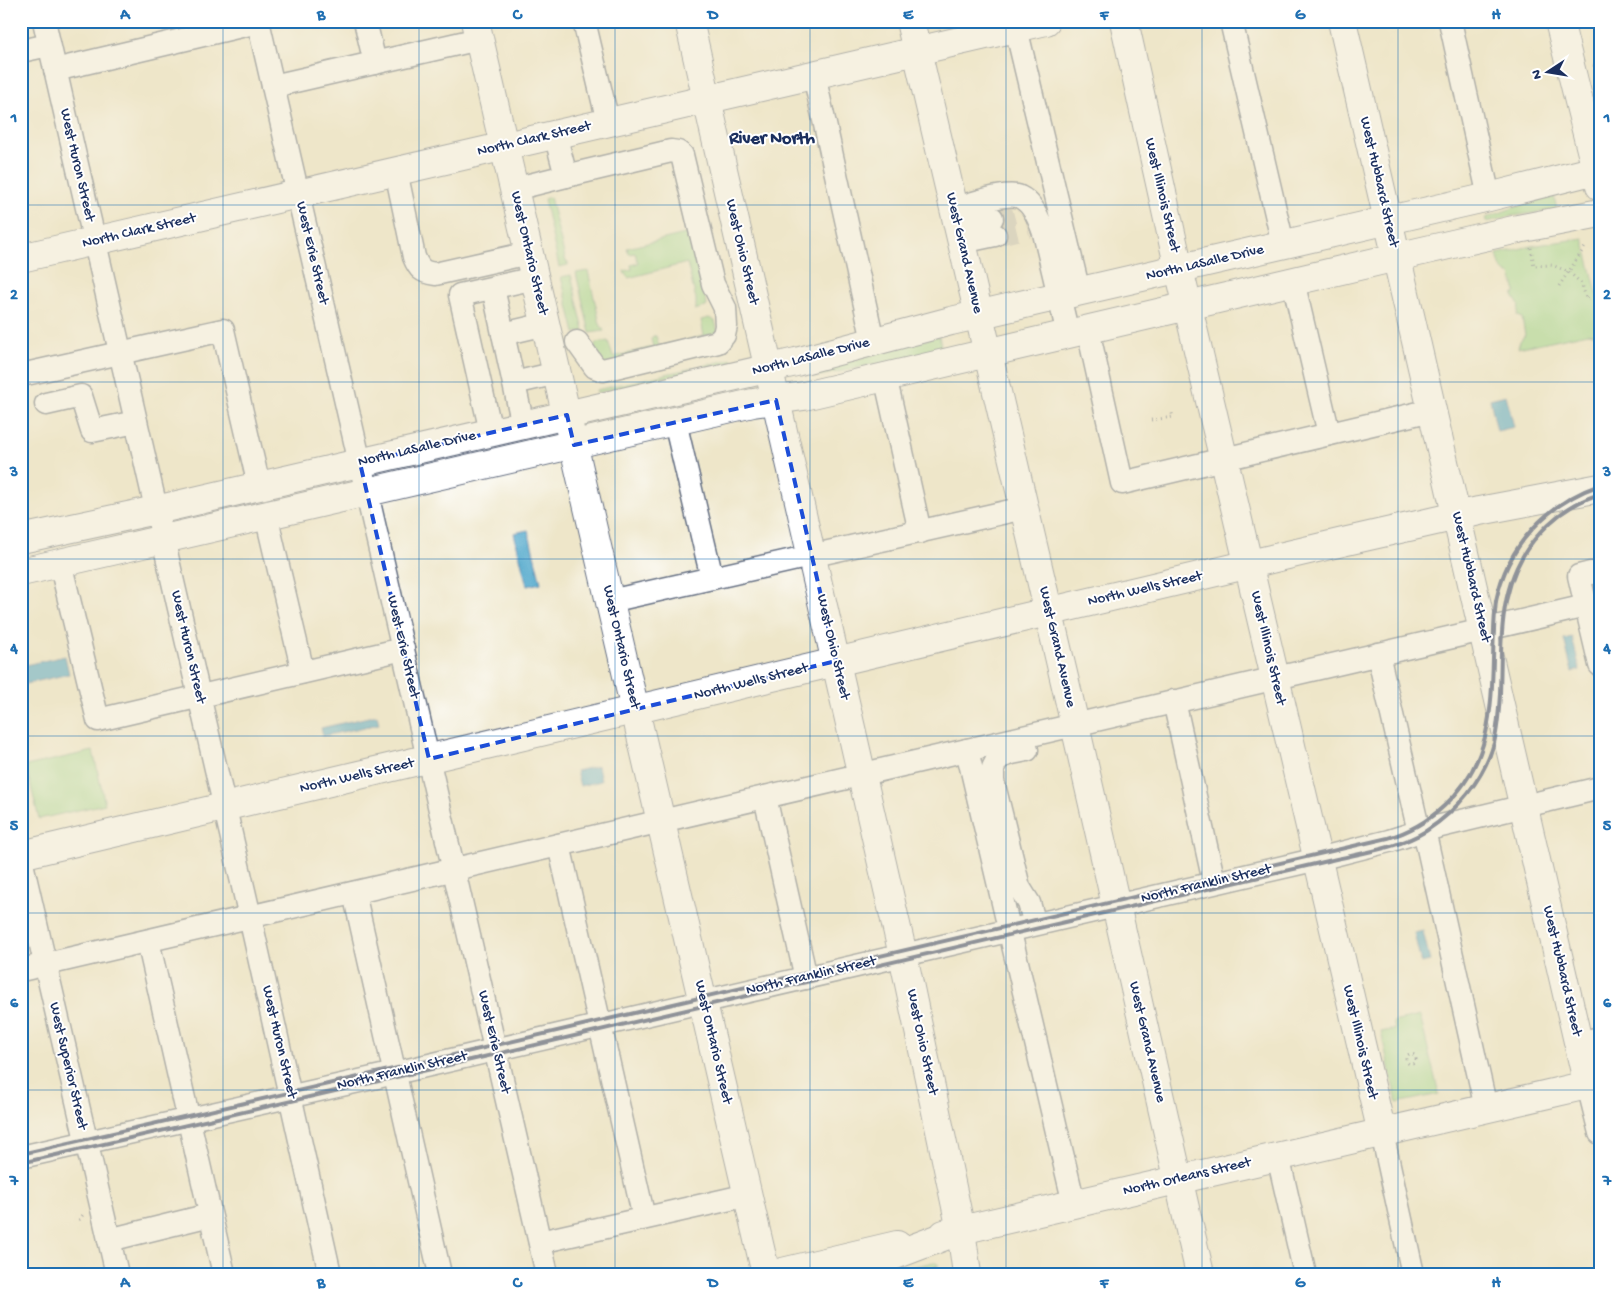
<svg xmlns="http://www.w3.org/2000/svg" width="1621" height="1295" viewBox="0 0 1621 1295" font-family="'Gochi Hand',sans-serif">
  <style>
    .green { fill: #99d58a; stroke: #5a8274 }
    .water { fill: #4ba5c9; stroke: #336a94 }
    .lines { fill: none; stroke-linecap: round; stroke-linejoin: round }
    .minor-tunnel { stroke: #c4c1b4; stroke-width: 22; stroke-dasharray: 22 11; stroke-linecap: butt }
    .minor-casing { stroke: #656f83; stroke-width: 25 }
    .major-casing { stroke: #656f83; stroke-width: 30 }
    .highway-casing { stroke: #656f83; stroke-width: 30 }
    .path { stroke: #656f83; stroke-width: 3; stroke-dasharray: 1 4; stroke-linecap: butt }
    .minor { stroke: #fff; stroke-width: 22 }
    .major { stroke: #fff; stroke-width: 28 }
    .highway { stroke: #fff; stroke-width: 28 }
    .rail { stroke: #1b2f5e; stroke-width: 4 }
    .marked { fill: none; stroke: #1d4ed8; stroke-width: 4; stroke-dasharray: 10 6; stroke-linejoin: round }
    .grid { fill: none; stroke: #1f6fb2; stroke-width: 1; stroke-opacity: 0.55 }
    .labels { text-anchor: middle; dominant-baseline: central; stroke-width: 4; stroke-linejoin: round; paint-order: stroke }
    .street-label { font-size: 15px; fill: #1b2f5e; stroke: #fff }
    .quarter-label { font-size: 18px; font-weight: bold; fill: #1b2f5e; stroke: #fff }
    .neatline { fill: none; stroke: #1f6fb2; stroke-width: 2 }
    .grid-label { font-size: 16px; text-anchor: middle; font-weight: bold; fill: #1f6fb2 }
  </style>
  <rect width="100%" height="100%" fill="#fff"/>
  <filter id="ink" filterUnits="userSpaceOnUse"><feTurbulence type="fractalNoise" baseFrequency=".02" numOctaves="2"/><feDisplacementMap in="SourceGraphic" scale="10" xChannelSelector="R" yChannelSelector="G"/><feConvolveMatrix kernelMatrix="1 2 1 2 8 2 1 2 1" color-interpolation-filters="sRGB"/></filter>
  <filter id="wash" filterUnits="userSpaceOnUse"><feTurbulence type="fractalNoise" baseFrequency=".0096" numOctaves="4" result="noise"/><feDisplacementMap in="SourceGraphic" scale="20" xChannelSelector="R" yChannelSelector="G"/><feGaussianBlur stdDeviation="1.12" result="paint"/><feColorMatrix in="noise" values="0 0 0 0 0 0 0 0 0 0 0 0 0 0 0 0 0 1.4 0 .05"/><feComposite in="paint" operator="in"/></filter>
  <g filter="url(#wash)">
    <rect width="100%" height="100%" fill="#eee6c9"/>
    <g class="green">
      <polygon points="1554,196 1557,210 1512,216 1487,222 1486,218 1523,204"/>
      <polygon points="550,197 566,262 568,262 568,265 559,267 544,199"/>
      <polygon points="689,233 707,305 706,307 694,310 696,308 696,299 687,263 628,278 627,274 625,274 624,271 632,269 631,265 638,263 635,253 629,254 627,248"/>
      <path d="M1583,238L1600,305V336L1588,333L1518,348L1520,341L1525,335L1522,318L1517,316L1519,305L1513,296L1516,292L1511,275C1500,271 1500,265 1497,254L1531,246Z"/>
      <polygon points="588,271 600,324 604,331 590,333 576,273"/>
      <polygon points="571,275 584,331 575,333 561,277"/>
      <polygon points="709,318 715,321 718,332 603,366 593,351 596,343 608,341 613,357 653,347 651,339 653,336 656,336 659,346 704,336 701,320"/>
      <polygon points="939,336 942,350 815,377 814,375 815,371"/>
      <polygon points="732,359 733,362 597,393 596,390"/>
      <polygon points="93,751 105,804 39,819 26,766"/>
      <polygon points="1420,1016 1439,1094 1397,1103 1381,1032 1395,1029 1393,1022"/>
      <polygon points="933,1262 938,1264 938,1274 883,1274"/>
    </g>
    <g class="water">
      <polygon points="1506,395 1514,427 1497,431 1490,399"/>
      <polygon points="528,530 541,583 527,586 514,533"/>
      <polygon points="1572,637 1580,670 1572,672 1564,639"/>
      <polygon points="65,656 69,674 21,685 21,666"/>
      <polygon points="377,715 379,724 323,736 321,728"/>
      <polygon points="598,766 601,781 580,786 576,771"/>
      <polygon points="1423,931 1430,961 1421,963 1414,933"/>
    </g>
  </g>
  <g filter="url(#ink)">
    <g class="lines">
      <g class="minor-tunnel">
        <polyline points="992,218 1018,211"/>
        <polyline points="995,235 1028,227"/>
      </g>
      <g class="minor-casing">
        <g id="minor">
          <polyline points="44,21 250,917 330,1274"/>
          <polyline points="258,21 547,1274"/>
          <polyline points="365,21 375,63"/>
          <polyline points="584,21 608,122"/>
          <polyline points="1231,21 1283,244"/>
          <polyline points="1450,21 1489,197"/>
          <polyline points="1016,28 1079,292"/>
          <polyline points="21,51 49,45"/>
          <polyline points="55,70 258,22"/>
          <polyline points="814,75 873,341"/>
          <polyline points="273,86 479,39"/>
          <polyline points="555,134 566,176 671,151 678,152 682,155 713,284 725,308 726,326 724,335 718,342 603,370 595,367 577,342"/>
          <path d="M396,171L414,257C419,269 422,272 435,274L529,253"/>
          <polyline points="514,189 566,176"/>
          <path d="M954,208C970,205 1006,191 1020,197C1033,203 1040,221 1044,233L1068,334"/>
          <polyline points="958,226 992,218"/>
          <polyline points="962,242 995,235"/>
          <polyline points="1293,281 1329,434"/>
          <polyline points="493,288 523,425"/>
          <polyline points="1088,330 1122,483 1432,410"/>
          <polyline points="503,334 546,324"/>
          <polyline points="21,375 223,330 259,486"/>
          <polyline points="885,376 920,532"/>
          <polyline points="514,383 557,373"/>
          <polyline points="46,404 81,396 92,431 136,422"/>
          <polyline points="675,422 712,578"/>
          <polyline points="491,432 460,295 535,278"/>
          <polyline points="266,515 303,672"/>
          <polyline points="60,562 98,720 403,649"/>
          <polyline points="1591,573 1579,576 1600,665"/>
          <polyline points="610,601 1024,508"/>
          <polyline points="1378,654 1419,832"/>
          <polyline points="1174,701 1214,882"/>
          <polyline points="967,750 1074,1204"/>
          <polyline points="1027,750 1012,753 998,758 993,768 993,781 1019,887 1029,903 1035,924"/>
          <polyline points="765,797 806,978"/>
          <polyline points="1424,830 1486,1108"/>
          <polyline points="559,845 644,1218"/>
          <polyline points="21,859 117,1274"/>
          <polyline points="354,893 440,1274"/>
          <polyline points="148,941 224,1274"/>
          <polyline points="21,970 1586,606"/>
          <polyline points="1579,1043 1600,1038"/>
          <polyline points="1588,1085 1600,1133"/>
          <polyline points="1382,1133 1413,1274"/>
          <polyline points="1278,1156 1305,1274"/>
          <polyline points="21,1157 395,1073 1318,859 1389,841 1424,830 1600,788"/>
          <polyline points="109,1240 210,1215"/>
          <polyline points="540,1242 748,1195"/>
        </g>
      </g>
      <g class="major-casing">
        <g id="major">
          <polyline points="475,21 766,1274"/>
          <polyline points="689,21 903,955 961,1230"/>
          <polyline points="910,21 1069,699 1200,1274"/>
          <polyline points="1124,21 1179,269 1382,1133"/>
          <polyline points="1342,21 1588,1085"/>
          <polyline points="1559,21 1600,186"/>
          <polyline points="21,258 1046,21"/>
          <polyline points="21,539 156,510 796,362 951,321 1489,197 1600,169"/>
          <polyline points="21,572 753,403 804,396 1418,252 1518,229 1600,213"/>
          <polyline points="21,855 1347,541 1479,511 1600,488"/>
          <polyline points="944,1234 1600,1082"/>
          <polyline points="774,1274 897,1245"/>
        </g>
      </g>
      <g class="highway-casing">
        <polyline id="highway" points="845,1274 961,1230 967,1274"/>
      </g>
      <g class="path">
        <polyline points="1593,65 1600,67"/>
        <polyline points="1531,248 1534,266 1552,265 1569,272 1582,284 1586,299 1598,297"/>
        <polyline points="1559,286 1585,247"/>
        <polyline points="1151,420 1173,417 1171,410"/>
        <circle cx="1411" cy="1059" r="5"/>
        <polyline points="79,1220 85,1212"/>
        <polyline points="933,1269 934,1274"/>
      </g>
      <use href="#minor" class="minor"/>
      <use href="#major" class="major"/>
      <use href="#highway" class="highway"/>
      <g class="rail">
        <path d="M21,1154L350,1079L1388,838C1409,832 1428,821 1444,806C1505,751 1488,675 1496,601C1507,546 1547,503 1600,485"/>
        <path d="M21,1163L488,1056L1328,861C1360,853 1397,849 1426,831C1457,811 1484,779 1494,743C1498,727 1499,710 1500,694C1502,636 1497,579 1540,533C1556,515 1577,501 1600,494"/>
      </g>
    </g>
  </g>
  <path d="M0 0H1621V1295H0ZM776,400L836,661L429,759L360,463L567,415L574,445Z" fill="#eee6c9" fill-opacity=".55" fill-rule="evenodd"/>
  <path class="marked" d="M776,400L836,661L429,759L360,463L567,415L574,445Z"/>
  <path class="grid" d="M223,21V1274M419,21V1274M615,21V1274M810,21V1274M1006,21V1274M1202,21V1274M1398,21V1274M21,205H1600M21,382H1600M21,559H1600M21,736H1600M21,913H1600M21,1090H1600"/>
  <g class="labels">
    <g class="street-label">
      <text transform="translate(534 139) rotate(-13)">North Clark Street</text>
      <text transform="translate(77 165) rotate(77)">West Huron Street</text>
      <text transform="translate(1379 182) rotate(77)">West Hubbard Street</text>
      <text transform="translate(1162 195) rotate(77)">West Illinois Street</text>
      <text transform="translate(139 231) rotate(-13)">North Clark Street</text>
      <text transform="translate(742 252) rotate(77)">West Ohio Street</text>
      <text transform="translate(312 253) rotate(77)">West Erie Street</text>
      <text transform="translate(529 253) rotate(77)">West Ontario Street</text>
      <text transform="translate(964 253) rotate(77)">West Grand Avenue</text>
      <text transform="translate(1205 263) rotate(-13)">North LaSalle Drive</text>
      <text transform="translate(811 357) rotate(-14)">North LaSalle Drive</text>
      <text transform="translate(417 449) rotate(-13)">North LaSalle Drive</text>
      <text transform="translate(1471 577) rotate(77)">West Hubbard Street</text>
      <text transform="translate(1145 589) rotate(-13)">North Wells Street</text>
      <text transform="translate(188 647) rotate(77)">West Huron Street</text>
      <text transform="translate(403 647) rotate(77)">West Erie Street</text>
      <text transform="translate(621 647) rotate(77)">West Ontario Street</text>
      <text transform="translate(833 647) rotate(77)">West Ohio Street</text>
      <text transform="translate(1057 647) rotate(77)">West Grand Avenue</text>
      <text transform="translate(1268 648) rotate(77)">West Illinois Street</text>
      <text transform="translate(751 682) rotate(-14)">North Wells Street</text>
      <text transform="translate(357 776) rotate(-13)">North Wells Street</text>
      <text transform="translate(1206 884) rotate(-13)">North Franklin Street</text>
      <text transform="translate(1562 971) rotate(77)">West Hubbard Street</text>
      <text transform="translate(811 976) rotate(-13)">North Franklin Street</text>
      <text transform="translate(279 1042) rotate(77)">West Huron Street</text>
      <text transform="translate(494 1042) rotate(77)">West Erie Street</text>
      <text transform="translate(713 1042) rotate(77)">West Ontario Street</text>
      <text transform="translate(922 1042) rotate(78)">West Ohio Street</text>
      <text transform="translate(1147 1042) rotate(77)">West Grand Avenue</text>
      <text transform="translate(1360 1042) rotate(77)">West Illinois Street</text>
      <text transform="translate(68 1066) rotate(77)">West Superior Street</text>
      <text transform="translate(402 1071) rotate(-13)">North Franklin Street</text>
      <text transform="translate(1187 1177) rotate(-13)">North Orleans Street</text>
    </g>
    <g class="quarter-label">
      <text x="772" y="139">River North</text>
    </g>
  </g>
  <rect width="1621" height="1295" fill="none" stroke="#fff" stroke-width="55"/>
  <g transform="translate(1548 72) rotate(258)" stroke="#ffffff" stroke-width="4" paint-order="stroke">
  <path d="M0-4L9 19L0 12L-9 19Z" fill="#1b2f5e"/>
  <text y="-8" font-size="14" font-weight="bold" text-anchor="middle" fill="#1b2f5e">N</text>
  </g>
  <rect x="28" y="28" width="1566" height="1240" class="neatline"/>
  <g class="grid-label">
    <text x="125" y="19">A</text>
    <text x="321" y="19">B</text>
    <text x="517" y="19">C</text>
    <text x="713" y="19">D</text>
    <text x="908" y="19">E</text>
    <text x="1104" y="19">F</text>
    <text x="1300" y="19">G</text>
    <text x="1496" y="19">H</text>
    <text x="14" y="122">1</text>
    <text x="1607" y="122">1</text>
    <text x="14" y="299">2</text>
    <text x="1607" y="299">2</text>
    <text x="14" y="476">3</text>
    <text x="1607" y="476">3</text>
    <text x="14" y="653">4</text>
    <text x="1607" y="653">4</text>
    <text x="14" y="830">5</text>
    <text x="1607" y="830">5</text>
    <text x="14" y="1007">6</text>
    <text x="1607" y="1007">6</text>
    <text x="14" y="1185">7</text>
    <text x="1607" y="1185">7</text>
    <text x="125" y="1287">A</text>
    <text x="321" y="1287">B</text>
    <text x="517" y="1287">C</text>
    <text x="713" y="1287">D</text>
    <text x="908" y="1287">E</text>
    <text x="1104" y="1287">F</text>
    <text x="1300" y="1287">G</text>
    <text x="1496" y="1287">H</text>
  </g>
</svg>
